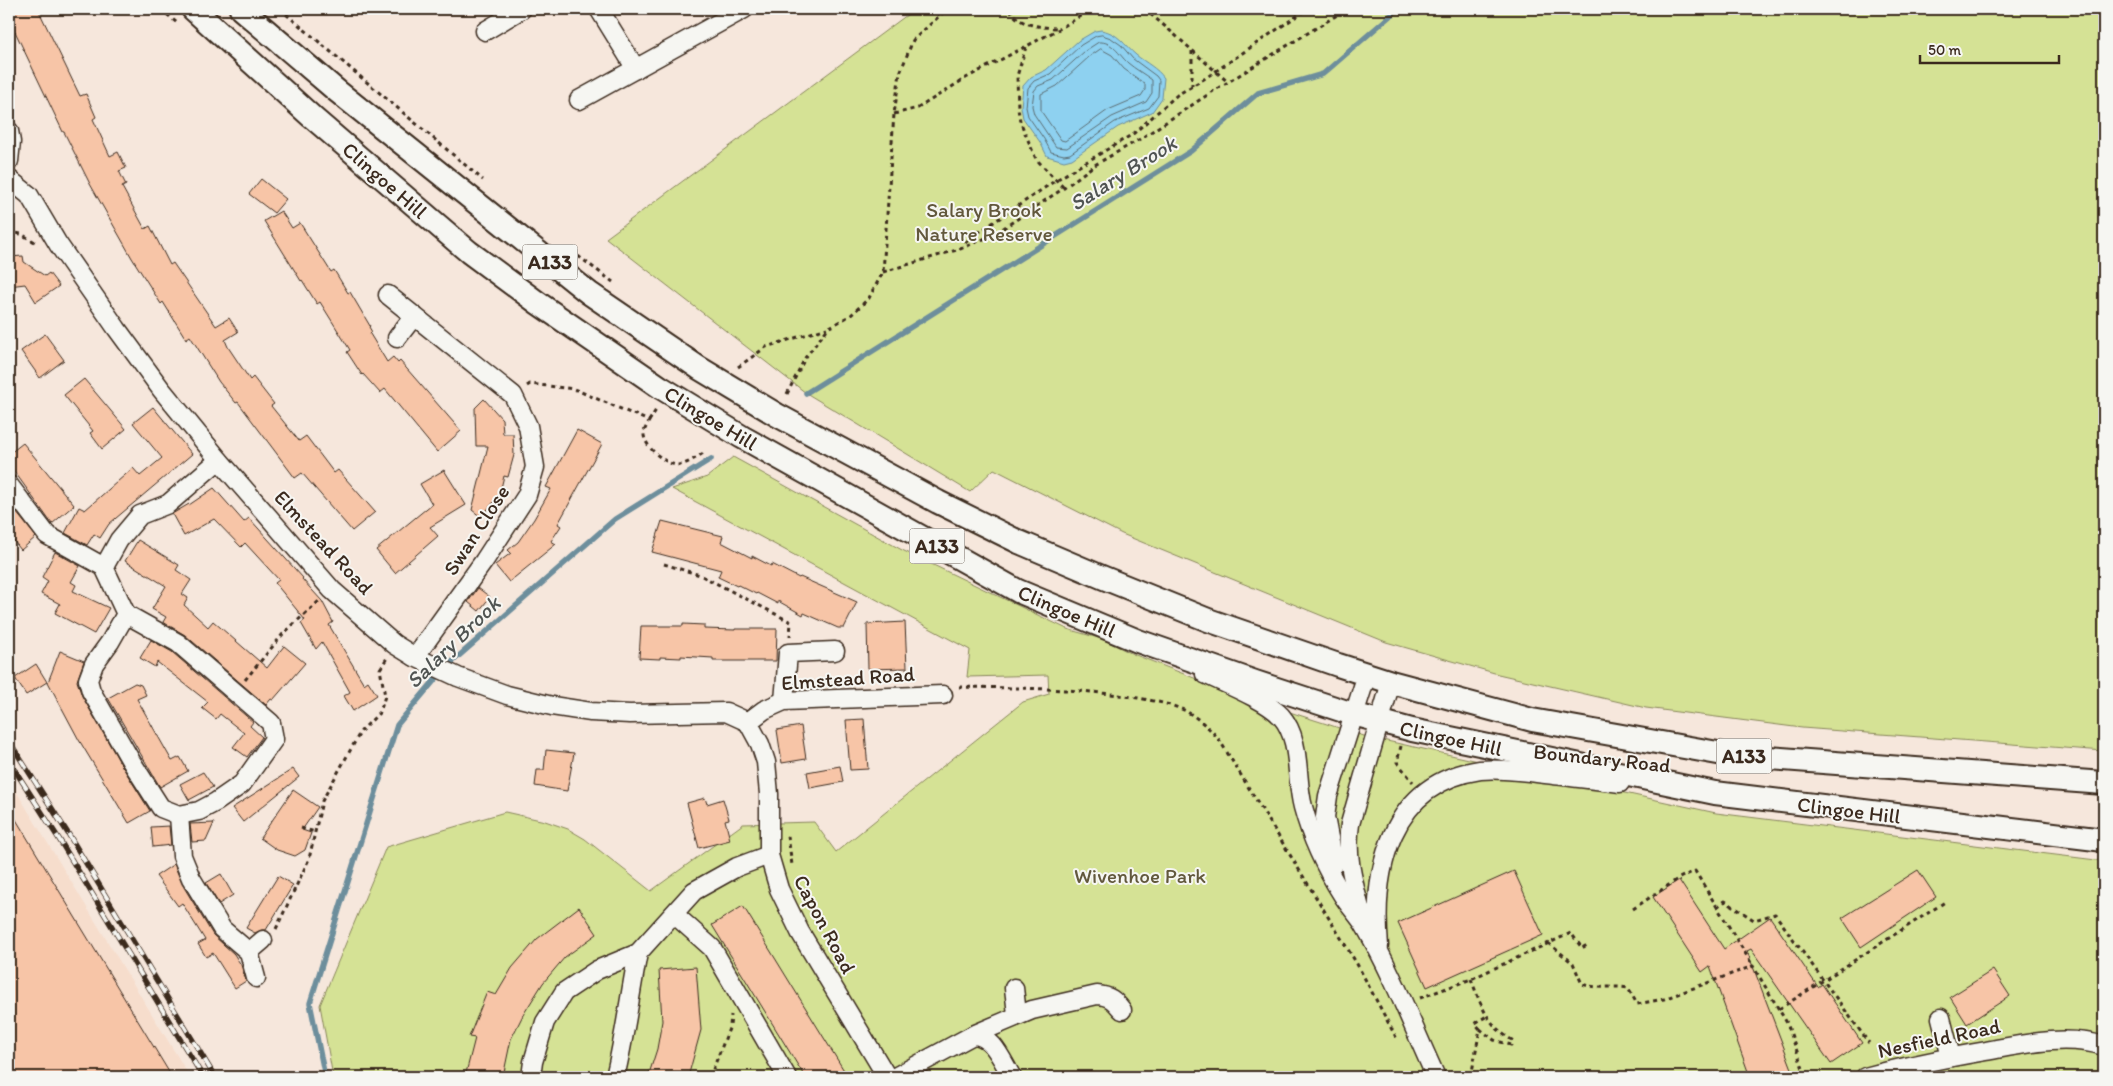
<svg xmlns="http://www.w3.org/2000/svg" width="2113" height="1086" viewBox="0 0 2113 1086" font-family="Itim,sans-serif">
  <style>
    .built { fill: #f6ddcc }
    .green { fill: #d5e295; stroke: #88865a }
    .water { fill: #8ed1f0; stroke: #6d8e9c }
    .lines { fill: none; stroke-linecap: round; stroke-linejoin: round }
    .shore { stroke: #5c6d72; stroke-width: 1 }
    .stream { stroke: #6d8e9c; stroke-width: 5.5 }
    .building { fill: #f7c5a7; stroke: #3b2a1e }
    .minor-casing { stroke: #3b2a1e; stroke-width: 21 }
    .major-casing { stroke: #3b2a1e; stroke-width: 26 }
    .path { stroke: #3b2a1e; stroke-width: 3; stroke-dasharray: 4 4; stroke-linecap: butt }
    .minor { stroke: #f6f6f2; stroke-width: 18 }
    .major { stroke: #f6f6f2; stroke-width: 22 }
    .rail-casing { stroke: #3b2a1e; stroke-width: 5.5 }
    .rail { stroke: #f6f6f2; stroke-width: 4; stroke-dasharray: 11; stroke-linecap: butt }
    .labels { text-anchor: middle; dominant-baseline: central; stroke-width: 4; stroke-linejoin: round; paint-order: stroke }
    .shield { fill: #f6f6f2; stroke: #73675e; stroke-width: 1 }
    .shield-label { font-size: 20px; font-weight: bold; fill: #3b2a1e }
    .street-label { font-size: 21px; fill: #3b2a1e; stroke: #f6f6f2 }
    .park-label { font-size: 21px; fill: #62583c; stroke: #f6f6f2 }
    .water-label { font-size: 22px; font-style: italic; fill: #505452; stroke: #f6f6f2 }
  </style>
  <rect width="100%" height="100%" fill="#f6e7dc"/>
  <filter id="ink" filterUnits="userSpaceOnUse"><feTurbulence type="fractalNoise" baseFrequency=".02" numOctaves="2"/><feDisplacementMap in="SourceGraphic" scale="10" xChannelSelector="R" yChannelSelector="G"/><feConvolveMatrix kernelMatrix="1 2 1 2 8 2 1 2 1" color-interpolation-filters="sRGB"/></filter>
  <g filter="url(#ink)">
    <polygon class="built" points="9,781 16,791 190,1077 9,1077"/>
    <g class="green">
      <polygon points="915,9 2104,9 2104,751 1802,728 1646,708 1498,674 1386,642 1122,534 994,469 970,492 806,393 606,238"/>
      <polygon points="733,457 902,550 1067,629 1102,639 1133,654 1240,696 1364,736 1716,813 2104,861 2104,1077 333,1077 320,1005 386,847 505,812 545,821 568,829 585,839 651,891 743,824 814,822 836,852 1023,702 1049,694 1048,675 967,677 970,650 672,489 707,477"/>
    </g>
    <path class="water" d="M1101,30C1119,33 1124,45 1136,55C1146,63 1157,68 1164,78L1162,98L1152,112L1118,127L1072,159L1064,161L1047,156L1040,142L1023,118L1021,107L1023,86L1031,77L1046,70L1078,41L1095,31Z"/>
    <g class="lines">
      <g class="shore">
        <polygon points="1102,35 1111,38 1121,45 1133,59 1156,76 1159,80 1158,96 1149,108 1115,122 1070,154 1064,155 1051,152 1044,139 1028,116 1026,107 1028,88 1034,81 1050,74 1081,45 1096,36"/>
        <path d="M1099,42C1113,41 1119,55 1128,63C1135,69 1144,74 1152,80V93L1146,102L1112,117L1067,148L1056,147L1034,114L1032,106L1034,91L1038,86L1053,80L1085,51Z"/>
        <polygon points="1101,49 1112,55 1124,69 1145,84 1145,90 1141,96 1108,110 1065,141 1061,140 1041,111 1041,94 1057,86 1089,57"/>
      </g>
      <g class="stream">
        <polyline points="806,393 1191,151 1258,93 1323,74 1398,9"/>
        <polyline points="325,1077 310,1003 397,725 444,669 615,519 711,459"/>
      </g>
    </g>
    <g class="building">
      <polygon points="9,9 38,9 80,96 86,94 96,117 93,119 110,156 118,152 126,168 119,171 126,185 122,187 145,229 150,226 170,265 173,263 216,326 229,318 238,332 225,340 228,347 250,380 253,377 274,404 271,406 299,441 306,436 334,473 338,470 375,512 352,531 302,473 295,478 238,402 236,403 219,382 190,336 186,339 163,302 161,304 132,258 90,184 64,132 63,132 9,19"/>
      <polygon points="261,179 286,199 274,213 249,194"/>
      <polygon points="281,211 292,228 300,223 331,272 334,270 348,293 350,292 370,326 369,327 372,332 370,334 387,362 393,357 398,363 400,361 461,431 437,452 385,389 380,393 363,374 362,375 347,352 350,350 320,302 317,304 302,280 301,281 264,221"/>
      <polygon points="23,256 24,262 45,276 49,273 59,286 36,302 25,284 9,286 9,257"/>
      <polygon points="45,334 64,360 40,378 21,351"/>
      <polygon points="84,379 126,429 102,449 90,433 93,431 64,395"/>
      <polygon points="484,399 502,419 503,434 513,434 514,455 508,477 504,476 499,496 481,517 472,510 488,446 476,446 475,408"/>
      <polygon points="153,407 192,454 109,524 100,538 94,534 87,545 65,533 79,507 85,510 133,468 140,476 162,458 133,423"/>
      <polygon points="577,430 602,444 558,524 561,526 551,541 556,544 509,582 495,565 511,553 508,550 518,542 534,519 551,489 546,487"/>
      <polygon points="23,443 74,505 52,524 9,464 9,454"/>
      <polygon points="444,470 466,505 430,527 438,536 395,573 376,550 432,504 420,484"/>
      <polygon points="214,488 244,522 249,518 303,578 302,579 322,601 333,622 329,625 364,684 368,681 377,695 353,711 344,696 350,692 322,642 316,649 301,623 305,620 275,583 279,580 245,543 241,547 214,519 184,536 172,514 189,504 189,505"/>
      <polygon points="12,507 36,537 21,550 9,535 9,510"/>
      <polygon points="662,521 723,536 721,542 752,558 752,556 771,566 772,564 799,578 800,577 857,602 844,628 838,628 804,613 803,615 778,601 778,604 757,593 756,594 738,585 737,586 718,577 721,570 652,552"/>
      <polygon points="138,540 179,565 176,570 191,580 182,594 188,598 184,605 208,627 213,621 267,668 284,646 305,663 273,700 271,699 266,705 185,635 163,622 166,617 152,609 166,586 125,561"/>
      <polygon points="55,552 80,566 71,582 76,585 73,591 109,608 94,634 55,613 60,604 41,594 48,581 42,577"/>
      <polygon points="478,588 490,597 479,611 468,602"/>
      <polygon points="905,622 907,668 868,669 867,624"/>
      <polygon points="683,624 704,625 704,629 735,630 735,629 777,629 776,661 713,661 713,658 681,656 681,658 660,657 660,659 639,658 641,626 683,626"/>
      <polygon points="151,640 172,652 253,722 250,726 262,737 247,757 233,747 244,733 220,714 216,719 202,708 208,702 157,662 155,667 140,658"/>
      <polygon points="60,651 84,661 77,681 82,696 122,766 150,811 129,823 79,740 48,682"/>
      <polygon points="36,664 47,682 26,695 15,678"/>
      <polygon points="135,683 141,685 146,695 137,699 172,761 180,757 188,771 160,787 108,698"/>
      <polygon points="864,719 868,769 850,770 846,720"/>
      <polygon points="801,726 806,759 782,763 777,730"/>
      <polygon points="546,750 574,753 567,791 535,786 537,770 544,770"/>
      <polygon points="840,766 843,782 810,788 807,772"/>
      <polygon points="293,769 299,777 243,822 232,808"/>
      <polygon points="203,772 213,787 189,800 180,784"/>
      <polygon points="293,790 318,807 302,830 311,833 305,850 295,856 277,850 260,838"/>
      <polygon points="705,798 707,804 723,799 729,819 725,820 730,840 699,848 687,803"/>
      <polygon points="9,808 172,1077 9,1077"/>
      <polygon points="214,823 206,841 192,842 190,824"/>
      <polygon points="169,826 171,845 153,847 151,827"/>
      <polygon points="174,864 182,884 213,935 234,954 241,965 246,981 235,988 213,953 206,957 198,944 205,940 182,903 178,906 156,876"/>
      <polygon points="1918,870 1936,897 1861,947 1842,918"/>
      <polygon points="1514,871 1543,935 1427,987 1398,923"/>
      <polygon points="221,874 233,895 219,904 206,883"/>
      <polygon points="278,876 293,885 266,930 261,930 255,933 246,928"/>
      <polygon points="1679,880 1724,949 1770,917 1818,987 1822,984 1862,1043 1831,1064 1751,949 1747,951 1794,1074 1785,1077 1750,1077 1710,966 1702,972 1653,897"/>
      <polygon points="743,906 848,1077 805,1077 712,925"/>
      <polygon points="579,907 597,934 565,957 543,983 523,1015 511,1039 503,1077 465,1077 475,1038 469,1037 487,992 496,995 512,968 537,939"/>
      <polygon points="696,967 701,1030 688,1077 648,1077 657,1049 662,1021 659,970"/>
      <polygon points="1993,970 2010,996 1967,1024 1950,997"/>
    </g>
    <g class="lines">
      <g class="minor-casing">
        <g id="minor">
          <polyline points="599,9 636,69"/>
          <polyline points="485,31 522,9"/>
          <polyline points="579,100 744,9"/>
          <polyline points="9,131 11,142 9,161"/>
          <polyline points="9,179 29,195 58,244 117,329 161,389 219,460 332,590 394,644 415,657 458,677 507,695 552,706 591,712 630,714 726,712 748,722"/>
          <polyline points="388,295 513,395 528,426 535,467 527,495 484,561 415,657"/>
          <polyline points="397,338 414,316"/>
          <polyline points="9,485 47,535 104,567"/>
          <polyline points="126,614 110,642 94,664 88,680 91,691 131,761 161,808 179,815 199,811 216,802 242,784 274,739 271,723 178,643 126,614 104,567 119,540 140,515 168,504 219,460"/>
          <path d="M1205,674C1226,684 1266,700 1281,716C1302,740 1295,778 1303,807C1311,837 1326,869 1343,896C1350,907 1359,916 1365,926C1393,974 1413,1027 1436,1077"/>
          <polyline points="784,701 788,653 835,651"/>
          <polyline points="748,722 760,744 766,762 769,794 769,855 779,889 800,932 887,1077"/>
          <polyline points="748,722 764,710 784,701 943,695"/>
          <polyline points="179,815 182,856 191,878 222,929 249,952 256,978"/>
          <polyline points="1334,864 1325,817 1328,796 1367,674"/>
          <polyline points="674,914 712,948 787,1077"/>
          <path d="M1362,916C1354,885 1345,856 1350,824L1391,682"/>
          <path d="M1379,946C1372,870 1390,783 1480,770C1499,768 1519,771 1537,773C1565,776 1593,780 1620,783"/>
          <polyline points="249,952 263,940"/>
          <polyline points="1014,988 1017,1014"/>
          <polyline points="1941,1018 1951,1057"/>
          <path d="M973,1035L1032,1010L1097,995C1110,996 1114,1000 1122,1010"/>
          <polyline points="531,1077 533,1062 545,1022 564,992 597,970 638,953 694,891 737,867 769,855"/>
          <path d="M615,1077C625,1036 630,994 638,953"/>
          <path d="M895,1077L973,1035C993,1035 1002,1061 1012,1077"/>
          <path d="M1865,1077C1905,1066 1945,1058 1986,1051C2024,1044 2066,1034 2104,1046"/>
        </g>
      </g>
      <g class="major-casing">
        <g id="major">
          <polyline points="193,9 312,117 469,252 538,303 660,387 742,437 1018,591 1138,641 1255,682 1353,714 1412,730 1715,793 2104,840"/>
          <polyline points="241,9 337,91 589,293 699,368 777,415 938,502 1019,542 1104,578 1208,620 1338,665 1391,682 1532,720 1729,755 2104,783"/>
        </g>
      </g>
      <g class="path">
        <polyline points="161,9 177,23"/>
        <polyline points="280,9 483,180"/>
        <polyline points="929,9 940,15"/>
        <path d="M1010,9C1018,26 1041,27 1057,28"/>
        <path d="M1144,9C1173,32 1200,58 1228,82"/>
        <polyline points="1026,47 1017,76 1018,109 1020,121 1036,159 1064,188"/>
        <polyline points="1192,51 1192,86"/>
        <polyline points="894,114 918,108 966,78 1059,29 1092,9"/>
        <polyline points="9,232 21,234 35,242"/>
        <polyline points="960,249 969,239 1056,180 1133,134 1177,95 1204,79 1307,9"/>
        <polyline points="578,256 613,282"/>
        <polyline points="883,272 960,249 993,235 1064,188 1093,166 1140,139 1215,90 1347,9"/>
        <polyline points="738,367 766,347 827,328"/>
        <path d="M527,386L530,384L574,389L649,421C648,424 645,428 644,432C642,445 664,463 676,465C685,466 697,457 705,452"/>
        <polyline points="787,394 805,358 828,328 851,315 869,298 883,272 894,114 900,73 913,40 947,9"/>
        <polyline points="649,421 656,410"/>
        <polyline points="664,564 700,575 791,622 790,636"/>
        <polyline points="245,680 283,634 319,601"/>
        <path d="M959,687C1019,688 1079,688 1138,698C1154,701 1171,704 1186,711C1199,719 1211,729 1220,741L1357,964L1398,1041"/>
        <polyline points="1401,746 1397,762 1413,782"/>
        <polyline points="301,828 315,832"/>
        <polyline points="788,836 792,865"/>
        <polyline points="1717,907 1725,901 1754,920 1775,914 1869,1043"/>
        <polyline points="1633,909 1679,878 1695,871 1753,966"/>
        <polyline points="276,929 309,859 322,801 361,731 380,712 385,696 380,669 387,658"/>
        <path d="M1548,943L1573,963L1582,984C1600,990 1610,985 1628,988L1637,1004L1664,999L1753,966L1787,1023L1806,1077"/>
        <path d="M1471,979C1481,1005 1487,1025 1512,1040L1511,1045L1494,1040L1480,1029L1471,1077"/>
        <polyline points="1420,998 1471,979 1571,933 1582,948 1589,944"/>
        <polyline points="1779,1009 1945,902"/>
        <polyline points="1480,1029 1475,1023 1487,1016"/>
        <polyline points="710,1077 730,1026 731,1015"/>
      </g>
      <use href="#minor" class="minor"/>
      <use href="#major" class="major"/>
      <g class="rail-casing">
        <g id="rail">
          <polyline points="9,741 69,835 215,1077"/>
          <polyline points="9,761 59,839 203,1077"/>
        </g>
      </g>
      <use href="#rail" class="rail"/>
    </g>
  </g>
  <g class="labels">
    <g class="shield">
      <rect x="522.5" y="244.5" width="55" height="35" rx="4"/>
      <rect x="909.5" y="528.5" width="55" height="35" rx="4"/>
      <rect x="1716.5" y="738.5" width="55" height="35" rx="4"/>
    </g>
    <g class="shield-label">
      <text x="550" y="262">A133</text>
      <text x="937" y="546">A133</text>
      <text x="1744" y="756">A133</text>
    </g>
    <g class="street-label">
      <text transform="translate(385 180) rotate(41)">Clingoe Hill</text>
      <text transform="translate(711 418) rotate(31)">Clingoe Hill</text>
      <text transform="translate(476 530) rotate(-57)">Swan Close</text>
      <text transform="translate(324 542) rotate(47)">Elmstead Road</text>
      <text transform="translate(1067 611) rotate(23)">Clingoe Hill</text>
      <text transform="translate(848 678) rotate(-4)">Elmstead Road</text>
      <text transform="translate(1451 738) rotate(12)">Clingoe Hill</text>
      <text transform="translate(1602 758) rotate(6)">Boundary Road</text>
      <text transform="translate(1849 810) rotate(7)">Clingoe Hill</text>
      <text transform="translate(825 924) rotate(62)">Capon Road</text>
      <text transform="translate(1939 1038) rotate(-12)">Nesfield Road</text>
    </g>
    <g class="park-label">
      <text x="984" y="209">Salary Brook<tspan x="984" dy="24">Nature Reserve</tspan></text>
      <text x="1140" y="875">Wivenhoe Park</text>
    </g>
    <g class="water-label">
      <text transform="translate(1123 173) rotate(-32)">Salary Brook</text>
      <text transform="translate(453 642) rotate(-44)">Salary Brook</text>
    </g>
  </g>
  <rect width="2113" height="1086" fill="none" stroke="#f6f6f2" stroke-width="30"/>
  <rect x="15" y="15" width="2083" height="1056" fill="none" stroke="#3b2a1e" stroke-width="2" filter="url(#ink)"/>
  <path d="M1920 55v8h139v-8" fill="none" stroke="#3b2a1e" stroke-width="2.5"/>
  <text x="1928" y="55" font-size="15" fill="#3b2a1e" stroke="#f6f6f2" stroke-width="4" paint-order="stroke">50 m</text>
</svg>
